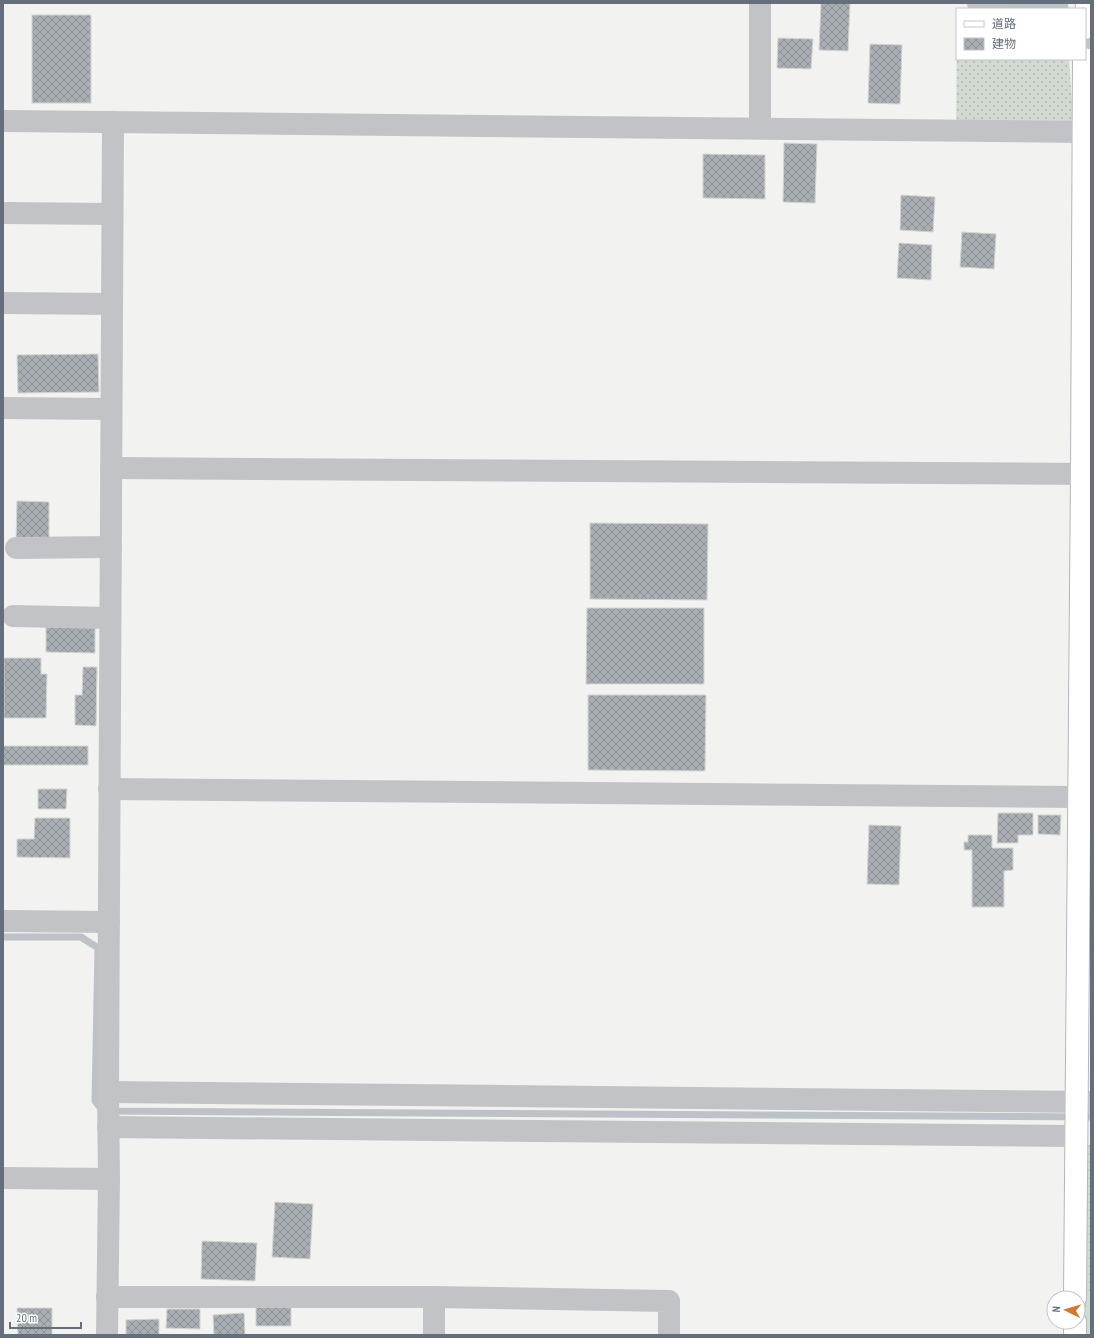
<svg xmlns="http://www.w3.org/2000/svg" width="1094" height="1338" viewBox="0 0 1094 1338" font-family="'PT Sans Narrow','Noto Sans JP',sans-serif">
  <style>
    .grass { fill: url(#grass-dots) }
    .forest { fill: url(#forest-firs) }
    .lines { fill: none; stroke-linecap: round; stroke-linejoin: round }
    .stream { stroke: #bcc2c8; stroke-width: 7 }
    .river { stroke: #bcc2c8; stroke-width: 43 }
    .building { fill: url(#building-cross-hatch); stroke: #d4d4d2 }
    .secondary-casing { stroke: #b3b6bb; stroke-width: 24 }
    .street { stroke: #c1c3c6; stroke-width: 22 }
    .secondary { stroke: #fff; stroke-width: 22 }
  </style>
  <defs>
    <pattern id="grass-dots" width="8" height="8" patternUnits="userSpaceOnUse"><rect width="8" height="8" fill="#d3dad1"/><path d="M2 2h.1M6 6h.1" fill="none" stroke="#afb5af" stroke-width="1.8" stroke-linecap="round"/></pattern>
    <pattern id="forest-firs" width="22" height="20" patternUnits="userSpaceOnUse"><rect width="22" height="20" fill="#d3dad1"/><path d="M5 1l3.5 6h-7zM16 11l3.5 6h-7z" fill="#afb5af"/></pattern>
    <pattern id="building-cross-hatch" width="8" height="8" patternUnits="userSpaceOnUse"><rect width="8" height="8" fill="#a9aeb3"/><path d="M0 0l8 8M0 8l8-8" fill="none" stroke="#8d9297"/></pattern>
  </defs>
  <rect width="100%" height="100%" fill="#f2f3f0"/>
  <g class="grass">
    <polygon points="957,20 957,59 1069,59 1074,132 956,131"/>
    <polygon points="1076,1145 1091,1145 1091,1294 1078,1299"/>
  </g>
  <polygon class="forest" points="1091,1294 1091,1335 1075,1335 1078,1322 1078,1299"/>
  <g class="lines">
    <polyline class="stream" points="3,937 81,937 98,948 95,1101 103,1111 1091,1117"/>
    <polyline class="river" points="1027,3 1047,9"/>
  </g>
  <g class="building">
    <polygon points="821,3 850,3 848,51 819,50"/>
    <rect x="32" y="15" width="59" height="88"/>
    <polygon points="778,38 813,39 811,69 777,68"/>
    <polygon points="870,44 902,45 900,104 868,103"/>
    <polygon points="784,143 817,144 815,203 783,202"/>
    <polygon points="703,154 765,155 765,199 703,198"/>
    <polygon points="901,195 935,197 933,232 900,230"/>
    <polygon points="962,232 996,234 994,269 960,267"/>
    <polygon points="899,243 932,245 931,280 897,278"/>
    <polygon points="98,354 99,392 18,393 17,355"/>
    <polygon points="17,501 49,502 49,541 16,540"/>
    <polygon points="590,523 708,524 707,600 590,599"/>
    <polygon points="587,608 704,608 704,684 586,684"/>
    <polygon points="46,627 95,628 95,653 46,652"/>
    <polygon points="4,658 41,658 41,674 47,674 46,718 4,718"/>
    <polygon points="83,667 97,667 96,726 75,725 75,695 82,695"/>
    <polygon points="588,695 706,695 705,771 588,770"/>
    <rect x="3" y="746" width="85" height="19"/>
    <polygon points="38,789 67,789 66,809 38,809"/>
    <polygon points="998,813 1033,813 1033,835 1018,835 1018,843 997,843"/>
    <polygon points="1038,815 1061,815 1060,835 1038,834"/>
    <polygon points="35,818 70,818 70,858 17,857 17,839 34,839"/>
    <polygon points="869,825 901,826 899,885 867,884"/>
    <polygon points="968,835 992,835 992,848 1013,848 1013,870 1004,871 1004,907 972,907 972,850 964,850 964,842 968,842"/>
    <polygon points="275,1202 313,1204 310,1259 272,1257"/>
    <polygon points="202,1241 257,1243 255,1281 201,1279"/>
    <polygon points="256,1304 291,1305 291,1326 256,1326"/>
    <polygon points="17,1308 52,1308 52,1335 18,1335"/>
    <polygon points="167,1309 200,1309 200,1329 166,1328"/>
    <polygon points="244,1313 245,1335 214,1335 213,1315"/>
    <polygon points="159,1319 159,1335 126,1335 126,1320"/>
  </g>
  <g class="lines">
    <g class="secondary-casing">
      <g id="secondary">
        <polyline points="1085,28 1087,3"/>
        <polyline points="1075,1298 1082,474 1084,59"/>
        <polyline points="1075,1335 1075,1322"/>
      </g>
    </g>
    <g class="street">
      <polyline points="978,3 998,9"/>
      <polyline points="1085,40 1091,43"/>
      <polyline points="3,121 1083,132"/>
      <polyline points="760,128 760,3"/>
      <polyline points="5,213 112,214"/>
      <polyline points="3,303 112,304"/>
      <polyline points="3,408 111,409"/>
      <polyline points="111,468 1091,474"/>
      <polyline points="16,548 111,547"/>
      <polyline points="13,616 110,618"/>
      <polyline points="109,789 1079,797"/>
      <polyline points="3,921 109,922"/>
      <polyline points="108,1092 1091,1102"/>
      <polyline points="108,1127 1076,1136"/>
      <polyline points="3,1178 109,1179"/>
      <polyline points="107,1297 434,1297 669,1301 669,1335"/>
      <polyline points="434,1297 434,1335"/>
      <polyline points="107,1335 109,1179 108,1092 113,122"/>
    </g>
    <use href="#secondary" class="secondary"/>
  </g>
  <rect width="1094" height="1338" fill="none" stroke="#656e7d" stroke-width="8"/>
  <rect x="956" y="8" width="130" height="52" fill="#ffffff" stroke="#c1c5cb"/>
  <rect x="964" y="21" width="20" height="6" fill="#ffffff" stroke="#c1c5cb"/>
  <text x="992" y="28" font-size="12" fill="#656e7d">道路</text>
  <rect x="964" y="38" width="20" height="12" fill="url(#building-cross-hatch)" stroke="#c1c5cb"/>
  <text x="992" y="48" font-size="12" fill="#656e7d">建物</text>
  <g transform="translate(1066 1310) rotate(275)"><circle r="19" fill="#ffffff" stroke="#c1c5cb"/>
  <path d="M0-3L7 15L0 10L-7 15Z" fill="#ce7934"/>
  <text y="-6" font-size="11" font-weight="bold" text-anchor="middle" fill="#656e7d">N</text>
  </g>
  <path d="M10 1322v6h71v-6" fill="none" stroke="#656e7d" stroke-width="2"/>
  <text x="16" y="1322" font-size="12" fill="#656e7d" stroke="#ffffff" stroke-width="3" paint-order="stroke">20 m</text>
</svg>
